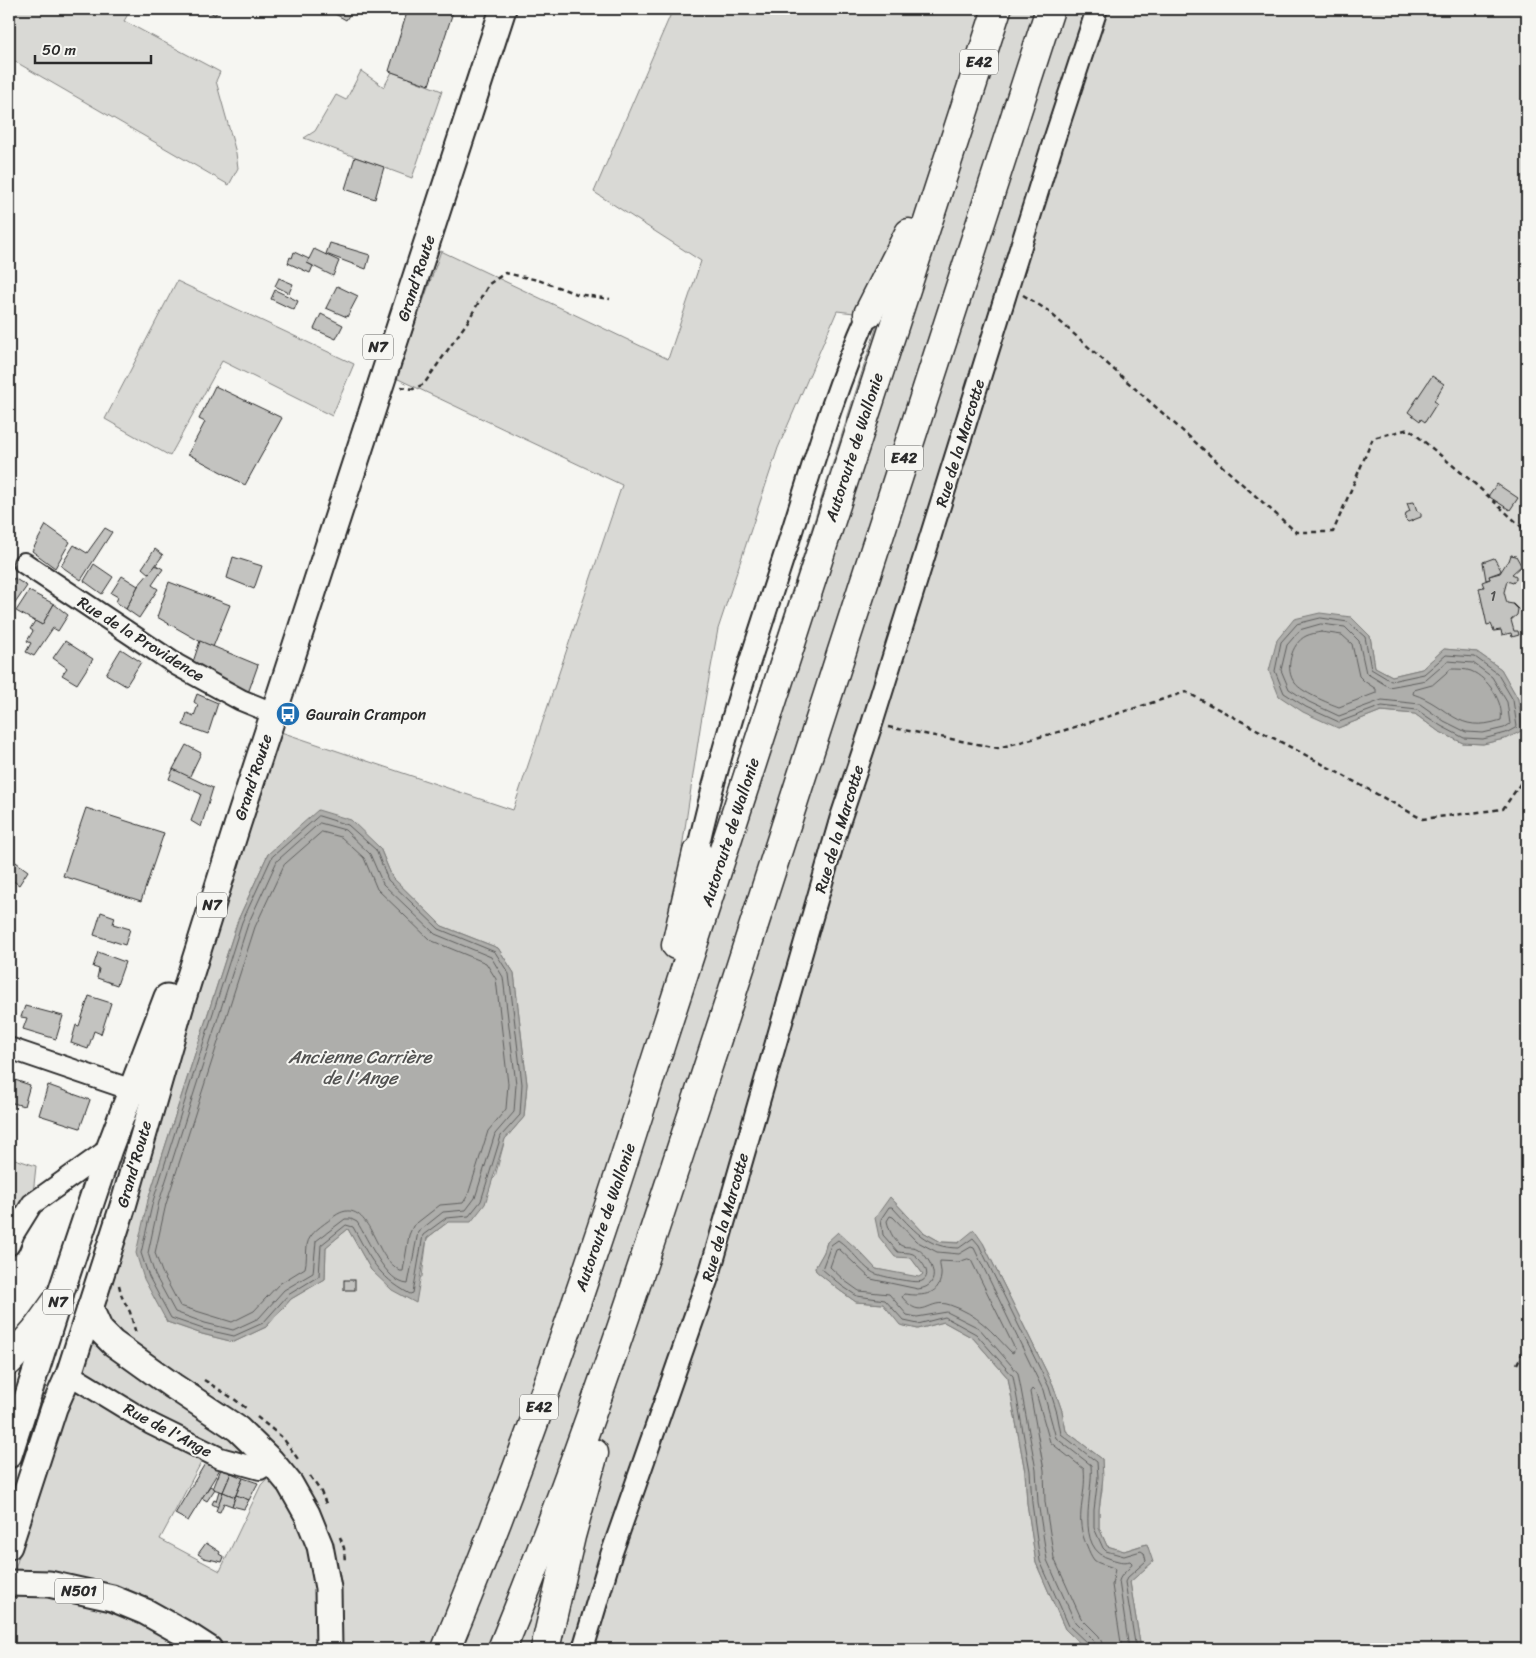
<svg xmlns="http://www.w3.org/2000/svg" width="1536" height="1658" viewBox="0 0 1536 1658" font-family="Sriracha,sans-serif">
  <style>
    .green { fill: #d9d9d5; stroke: #828280; fill-rule: evenodd }
    .water { fill: #aeaeab; stroke: #7a7a78 }
    .lines { fill: none; stroke-linecap: round; stroke-linejoin: round }
    .shore { stroke: #5f5f5e; stroke-width: 1 }
    .building { fill: #c3c3c0; stroke: #2b2b2b }
    .minor-casing { stroke: #2b2b2b; stroke-width: 24 }
    .major-casing { stroke: #2b2b2b; stroke-width: 29 }
    .highway-casing { stroke: #2b2b2b; stroke-width: 31 }
    .path { stroke: #2b2b2b; stroke-width: 2.5; stroke-dasharray: 5 4; stroke-linecap: butt }
    .minor { stroke: #f6f6f2; stroke-width: 20 }
    .major { stroke: #f6f6f2; stroke-width: 25 }
    .highway { stroke: #f6f6f2; stroke-width: 28 }
    .labels { text-anchor: middle; dominant-baseline: central; stroke-width: 4; stroke-linejoin: round; paint-order: stroke }
    .number-label { font-size: 14px; fill: #515150 }
    .shield { fill: #f6f6f2; stroke: #686867; stroke-width: 1 }
    .shield-label { font-size: 15px; font-weight: bold; fill: #2b2b2b }
    .street-label { font-size: 16px; fill: #2b2b2b; stroke: #f6f6f2 }
    .poi-label { font-size: 16px; fill: #2b2b2b; stroke: #f6f6f2; text-anchor: start }
    .water-label { font-size: 18px; font-style: italic; fill: #525251; stroke: #f6f6f2 }
  </style>
  <rect width="100%" height="100%" fill="#f6f6f2"/>
  <filter id="ink" filterUnits="userSpaceOnUse"><feTurbulence type="fractalNoise" baseFrequency=".02" numOctaves="2"/><feDisplacementMap in="SourceGraphic" scale="10" xChannelSelector="R" yChannelSelector="G"/><feConvolveMatrix kernelMatrix="1 2 1 2 8 2 1 2 1" color-interpolation-filters="sRGB"/></filter>
  <g filter="url(#ink)">
    <g class="green">
      <polygon points="9,9 131,9 124,21 220,72 216,81 236,153 238,168 229,185 9,58"/>
      <path d="M673,9H1527V1649H1141L1130,1582L1152,1562L1146,1544L1124,1551L1107,1546L1099,1528V1510L1102,1490V1459L1066,1431L1062,1411L1053,1385L983,1243L941,1242L923,1232L890,1197L911,1258L923,1274L919,1278L876,1269L859,1251L827,1242L824,1252L815,1268L816,1271L839,1290L856,1302L883,1304L901,1325L918,1329L944,1322L973,1338L1008,1378L1025,1472L1027,1503L1036,1563L1065,1629L1086,1649H9V1589L97,1297L278,731L513,810L622,485L396,378L441,251L668,359L701,261L594,192ZM837,311L880,316L707,855L682,848L701,722L718,629L778,448ZM1370,636L1375,667L1392,676L1422,669L1444,649L1477,652L1501,669L1518,699L1508,738L1483,744L1463,743L1438,731L1415,714L1381,711L1338,728ZM380,848L392,877L442,926L498,948L514,973L527,1084L524,1117L505,1139L495,1177L448,1222L427,1238L422,1277L371,1270L348,1229L326,1247L325,1279L291,1299L266,1327L234,1342L202,1334L167,1322L148,1200L238,920L268,854ZM209,1448L258,1454L273,1472L261,1485L220,1571L160,1539Z"/>
      <polygon points="361,71 384,87 392,72 442,91 412,178 304,138 315,131 336,95 346,100"/>
      <polygon points="177,281 354,364 332,416 222,361 170,456 105,419"/>
      <polygon points="9,1157 36,1166 32,1204 9,1245"/>
    </g>
    <g class="water">
      <polygon points="1320,613 1351,617 1370,636 1375,667 1392,676 1422,669 1444,649 1477,652 1501,669 1518,699 1523,730 1508,738 1483,744 1463,743 1438,731 1415,714 1381,711 1338,728 1303,712 1279,696 1269,671 1277,640 1294,619"/>
      <polygon points="318,810 351,820 380,848 392,877 442,926 498,948 514,973 527,1084 524,1117 505,1139 485,1204 471,1222 448,1222 427,1238 416,1303 392,1290 371,1270 348,1229 326,1247 325,1279 291,1299 266,1327 234,1342 202,1334 167,1322 144,1279 136,1253 148,1200 238,920 268,854"/>
      <polygon points="890,1197 923,1232 941,1242 958,1243 974,1230 983,1243 1053,1385 1062,1411 1066,1431 1102,1459 1103,1477 1099,1510 1099,1528 1107,1546 1124,1551 1147,1544 1153,1562 1130,1582 1141,1649 1086,1649 1065,1629 1036,1563 1027,1503 1025,1472 1008,1378 973,1338 944,1322 918,1329 900,1325 883,1304 856,1302 839,1290 816,1271 815,1268 824,1252 827,1242 838,1232 859,1251 876,1269 919,1277 923,1274 911,1258 895,1257 879,1237 875,1218"/>
    </g>
    <g class="lines">
      <g class="shore">
        <polygon points="1321,618 1348,622 1365,637 1371,669 1391,681 1424,674 1446,655 1475,657 1497,673 1513,700 1517,727 1506,733 1483,739 1464,738 1441,726 1417,710 1382,706 1339,722 1306,707 1284,693 1275,671 1281,642 1297,624"/>
        <polygon points="1321,624 1345,627 1359,641 1366,673 1389,687 1426,680 1448,661 1473,663 1492,677 1507,702 1510,724 1504,728 1483,733 1466,732 1444,721 1420,704 1382,700 1339,716 1309,702 1289,689 1281,670 1287,645 1300,630"/>
        <path d="M1321,632L1342,635L1352,644L1359,676L1364,681L1376,689V693L1339,707C1328,703 1301,692 1295,683C1284,671 1291,643 1306,636C1310,634 1316,633 1321,632Z"/>
        <path d="M1451,669C1457,669 1466,669 1471,671C1488,678 1504,702 1501,720C1456,735 1450,706 1413,694L1414,690L1432,685Z"/>
        <path d="M319,816L348,825L376,850L388,880L439,929L495,952L509,974L522,1084L520,1115L501,1136L481,1201L469,1216L446,1218L423,1235L413,1293L410,1294C377,1276 370,1258 353,1227L346,1225L321,1245L319,1276L288,1295L263,1323L234,1336L203,1329L171,1318L149,1277L141,1253L153,1201L242,922L272,857Z"/>
        <path d="M320,823L345,830L370,854L383,884L435,934L491,957L503,977L516,1084L514,1112L495,1134L475,1198L466,1210L443,1212L418,1232L408,1284C386,1283 368,1239 357,1222L351,1219H345L316,1241L313,1273L284,1290L259,1318L233,1330L205,1323L175,1312L155,1275L148,1253L159,1202L248,924L277,861Z"/>
        <path d="M322,832L341,837L364,858L377,889L430,940L486,963L496,979L508,1084L506,1109L488,1131L468,1195L463,1203L440,1205L413,1226L409,1235L403,1271H400C395,1267 390,1263 386,1258C373,1241 363,1193 332,1218C323,1225 309,1233 307,1245C306,1253 307,1261 305,1268L279,1284L254,1311L232,1322L180,1306L162,1272L155,1253L166,1204L255,927L284,865Z"/>
        <path d="M968,1259L971,1260L1015,1349L1013,1353L1011,1352C992,1332 978,1314 950,1305C928,1297 923,1323 902,1297L904,1294C919,1296 939,1297 941,1276C942,1270 939,1266 940,1261L958,1262Z"/>
        <path d="M1089,1649L1088,1644L1069,1626L1040,1561L1032,1503L1030,1471L1013,1376L976,1334L945,1317L918,1324L904,1321L885,1300L857,1296L842,1286L822,1269L831,1245L838,1240C851,1249 861,1265 872,1272C877,1276 917,1284 922,1281C934,1275 920,1258 913,1254C909,1252 902,1253 898,1252L883,1235L881,1219L889,1207H892C913,1229 926,1248 959,1248L973,1238L979,1245L1049,1387L1057,1413L1061,1434L1097,1462L1098,1477L1094,1510V1528L1103,1548L1106,1551L1124,1556L1141,1551L1144,1553L1146,1561L1127,1578L1125,1582L1136,1649"/>
        <path d="M1096,1649L1093,1640L1075,1622L1047,1560L1038,1502L1036,1470L1018,1373L979,1328L947,1312L917,1317L907,1315L889,1294L859,1291L845,1281L830,1267L836,1250L839,1249L871,1279L918,1289C944,1286 932,1259 918,1249C912,1245 904,1249 899,1244C892,1237 889,1230 887,1221L890,1216L893,1217L916,1241L937,1252L959,1254L971,1247L974,1248L1043,1390L1056,1438L1091,1465C1094,1493 1073,1549 1111,1559C1118,1561 1123,1563 1130,1561L1132,1563C1130,1570 1121,1573 1119,1581L1129,1649"/>
        <path d="M1103,1649L1102,1643L1099,1636L1081,1618L1054,1558L1045,1502L1044,1470L1030,1392L1032,1389L1036,1393L1050,1442L1084,1469C1087,1498 1073,1517 1087,1546C1089,1551 1091,1556 1094,1560C1100,1565 1109,1565 1115,1569L1112,1585L1122,1649"/>
      </g>
    </g>
    <g class="building">
      <polygon points="205,9 219,9 215,15"/>
      <polygon points="326,9 353,9 346,20"/>
      <polygon points="408,9 454,9 429,85 389,71"/>
      <polygon points="355,157 384,167 375,199 345,189"/>
      <polygon points="330,243 370,255 366,269 326,254"/>
      <polygon points="314,249 339,261 333,276 307,263"/>
      <polygon points="294,252 309,259 307,263 313,266 310,273 288,263 290,257 292,258"/>
      <polygon points="279,278 293,284 289,293 275,286"/>
      <polygon points="337,286 358,296 347,317 326,308"/>
      <polygon points="275,290 298,301 294,310 271,299"/>
      <polygon points="321,314 343,325 336,339 314,329"/>
      <polygon points="1432,376 1444,384 1434,401 1437,403 1425,422 1421,419 1420,421 1408,412"/>
      <polygon points="215,386 282,418 245,485 188,454 205,422 199,419"/>
      <polygon points="1497,484 1518,498 1510,510 1488,496"/>
      <polygon points="1414,502 1417,511 1421,513 1421,517 1408,522 1405,519 1406,513 1410,511 1407,503"/>
      <polygon points="46,525 70,542 55,568 32,551"/>
      <polygon points="105,528 112,532 81,580 61,566 74,545 87,553"/>
      <polygon points="155,549 163,555 149,574 142,568"/>
      <polygon points="1511,555 1516,556 1521,565 1524,563 1527,566 1524,569 1521,566 1512,574 1516,576 1516,579 1513,583 1507,581 1504,592 1507,603 1513,604 1518,609 1517,615 1511,620 1514,631 1518,631 1519,635 1512,637 1511,633 1502,635 1501,630 1494,631 1491,624 1487,625 1479,588 1484,587 1482,582 1490,579 1489,576 1500,573 1507,562 1509,561"/>
      <polygon points="233,557 262,566 254,589 227,578"/>
      <polygon points="1494,558 1501,570 1500,572 1489,576 1490,579 1486,580 1483,562"/>
      <polygon points="94,564 113,577 102,594 84,581"/>
      <polygon points="156,565 163,569 152,585 158,589 139,618 126,609 138,586"/>
      <polygon points="122,576 138,586 126,609 116,602 118,597 111,593"/>
      <polygon points="14,578 27,586 9,612 9,586"/>
      <polygon points="169,582 230,605 213,647 201,642 157,617"/>
      <polygon points="29,591 54,604 42,625 16,611"/>
      <polygon points="54,604 68,615 58,631 53,628 34,656 26,652 31,643 27,641 33,631 30,629 35,621 42,625"/>
      <polygon points="65,641 93,659 77,684 62,675 67,668 53,658"/>
      <polygon points="200,641 258,665 247,696 191,668"/>
      <polygon points="121,649 141,662 126,686 106,674"/>
      <polygon points="197,694 218,703 208,734 183,725 187,713 194,716 198,705 194,702"/>
      <polygon points="186,745 201,753 189,778 173,769"/>
      <polygon points="173,769 213,788 201,827 191,821 201,794 169,779"/>
      <polygon points="86,808 164,833 141,901 63,876"/>
      <polygon points="9,857 28,871 19,885 9,878"/>
      <polygon points="101,912 115,917 113,924 130,929 125,945 94,935"/>
      <polygon points="98,952 125,962 117,985 97,978 99,969 93,967"/>
      <polygon points="89,996 111,1003 101,1034 94,1031 88,1049 71,1043 76,1025 79,1026"/>
      <polygon points="25,1006 63,1016 56,1039 23,1029 27,1018 21,1017"/>
      <polygon points="9,1078 30,1085 24,1106 9,1102"/>
      <polygon points="48,1085 90,1100 80,1128 39,1115"/>
      <rect x="344" y="1280" width="11" height="10"/>
      <polygon points="206,1462 220,1469 188,1521 175,1514"/>
      <polygon points="221,1469 231,1473 223,1492 213,1489"/>
      <polygon points="231,1473 243,1478 235,1497 223,1492"/>
      <polygon points="243,1478 258,1483 249,1500 236,1495"/>
      <polygon points="210,1486 215,1489 207,1501 202,1498"/>
      <polygon points="219,1491 223,1492 218,1507 212,1504 214,1500 216,1501"/>
      <polygon points="223,1492 235,1497 232,1506 224,1503 220,1512 216,1511"/>
      <polygon points="236,1495 249,1500 244,1509 232,1506"/>
      <polygon points="206,1543 220,1552 219,1554 224,1557 222,1562 204,1558 198,1554"/>
    </g>
    <g class="lines">
      <g class="minor-casing">
        <g id="minor">
          <polyline points="24,563 177,665 241,700 273,713"/>
          <path d="M697,852C720,749 753,651 786,550C811,471 834,390 868,314"/>
          <polyline points="9,1048 144,1094"/>
          <polyline points="9,1245 14,1233 32,1204 109,1149"/>
          <polyline points="69,1374 151,1424 220,1458 260,1469 271,1461"/>
          <polyline points="583,1649 611,1555 710,1272 840,820 872,724 1053,143 1097,9"/>
        </g>
      </g>
      <g class="major-casing">
        <g id="major">
          <polyline points="90,1308 100,1330 113,1343 173,1386 238,1429 271,1461 290,1484 307,1514 320,1546 328,1588 329,1649"/>
          <polyline points="9,1455 59,1298 109,1149 167,997"/>
          <polyline points="9,1546 54,1408 69,1374 123,1206 180,1008 237,826 503,9"/>
          <polyline points="9,1583 49,1584 112,1598 146,1612 189,1636 209,1649"/>
        </g>
      </g>
      <g class="highway-casing">
        <g id="highway">
          <polyline points="868,314 909,233"/>
          <polyline points="676,945 697,852"/>
          <polyline points="9,1361 36,1330 59,1298"/>
          <path d="M446,1649C526,1457 594,1258 656,1059L997,9"/>
          <path d="M502,1649C590,1435 660,1213 732,993C838,665 942,336 1050,9"/>
          <polyline points="545,1649 571,1536 594,1453"/>
        </g>
      </g>
      <g class="path">
        <polyline points="1023,295 1047,310 1296,532 1333,532 1373,438 1409,429 1475,484 1527,532"/>
        <polyline points="401,387 413,389 424,384 468,321 489,284 505,273 538,280 577,294 610,299"/>
        <polyline points="1524,563 1527,561"/>
        <polyline points="888,727 998,748 1062,731 1186,692 1315,760 1422,819 1503,809 1527,774"/>
        <polyline points="119,1285 122,1297 130,1312 136,1334"/>
        <polyline points="1517,1364 1527,1344"/>
        <polyline points="204,1380 234,1399 247,1409"/>
        <polyline points="257,1417 283,1438 300,1462"/>
        <polyline points="310,1476 321,1492 327,1506"/>
        <polyline points="340,1537 344,1548 345,1563"/>
      </g>
      <use href="#minor" class="minor"/>
      <use href="#major" class="major"/>
      <use href="#highway" class="highway"/>
    </g>
  </g>
  <defs>
    <g id="bus-disc" transform="scale(1.25)"><circle r="9.5" fill="#1f6fb2" stroke="#f6f6f2"/><path d="M-5-6H5V4H4V6H2V4H-2V6H-4V4H-5ZM-3.5-4V0h7V-4ZM-3.5 1.2v1.5H-2V1.2ZM2 1.2v1.5H3.5V1.2Z" fill="#fff"/></g>
  </defs>
  <g fill-rule="evenodd">
    <use href="#bus-disc" x="288" y="714"/>
  </g>
  <g class="labels">
    <g class="number-label">
      <text x="1493" y="596">1</text>
    </g>
    <g class="shield">
      <rect x="960" y="49.5" width="38" height="25" rx="4"/>
      <rect x="363" y="334.5" width="30" height="25" rx="4"/>
      <rect x="885" y="445.5" width="38" height="25" rx="4"/>
      <rect x="197" y="892.5" width="30" height="25" rx="4"/>
      <rect x="43" y="1289.5" width="30" height="25" rx="4"/>
      <rect x="520" y="1394.5" width="38" height="25" rx="4"/>
      <rect x="55" y="1578.5" width="48" height="25" rx="4"/>
    </g>
    <g class="shield-label">
      <text x="979" y="62">E42</text>
      <text x="378" y="347">N7</text>
      <text x="904" y="458">E42</text>
      <text x="212" y="905">N7</text>
      <text x="58" y="1302">N7</text>
      <text x="539" y="1407">E42</text>
      <text x="79" y="1591">N501</text>
    </g>
    <g class="street-label">
      <text transform="translate(416 278) rotate(-72)">Grand'Route</text>
      <text transform="translate(960 443) rotate(-73)">Rue de la Marcotte</text>
      <text transform="translate(854 447) rotate(-72)">Autoroute de Wallonie</text>
      <text transform="translate(141 639) rotate(32)">Rue de la Providence</text>
      <text transform="translate(253 777) rotate(-72)">Grand'Route</text>
      <text transform="translate(839 829) rotate(-73)">Rue de la Marcotte</text>
      <text transform="translate(730 832) rotate(-72)">Autoroute de Wallonie</text>
      <text transform="translate(134 1164) rotate(-74)">Grand'Route</text>
      <text transform="translate(605 1217) rotate(-71)">Autoroute de Wallonie</text>
      <text transform="translate(725 1217) rotate(-74)">Rue de la Marcotte</text>
      <text transform="translate(168 1430) rotate(28)">Rue de l'Ange</text>
    </g>
    <g class="poi-label">
      <text x="306" y="714">Gaurain Crampon</text>
    </g>
    <g class="water-label">
      <text x="360" y="1057">Ancienne Carrière<tspan x="360" dy="21">de l'Ange</tspan></text>
    </g>
  </g>
  <rect width="1536" height="1658" fill="none" stroke="#f6f6f2" stroke-width="30"/>
  <rect x="15" y="15" width="1506" height="1628" fill="none" stroke="#2b2b2b" stroke-width="2" filter="url(#ink)"/>
  <path d="M35 55v8h116v-8" fill="none" stroke="#2b2b2b" stroke-width="2.5"/>
  <text x="42" y="55" font-size="15" fill="#2b2b2b" stroke="#f6f6f2" stroke-width="4" paint-order="stroke">50 m</text>
</svg>
